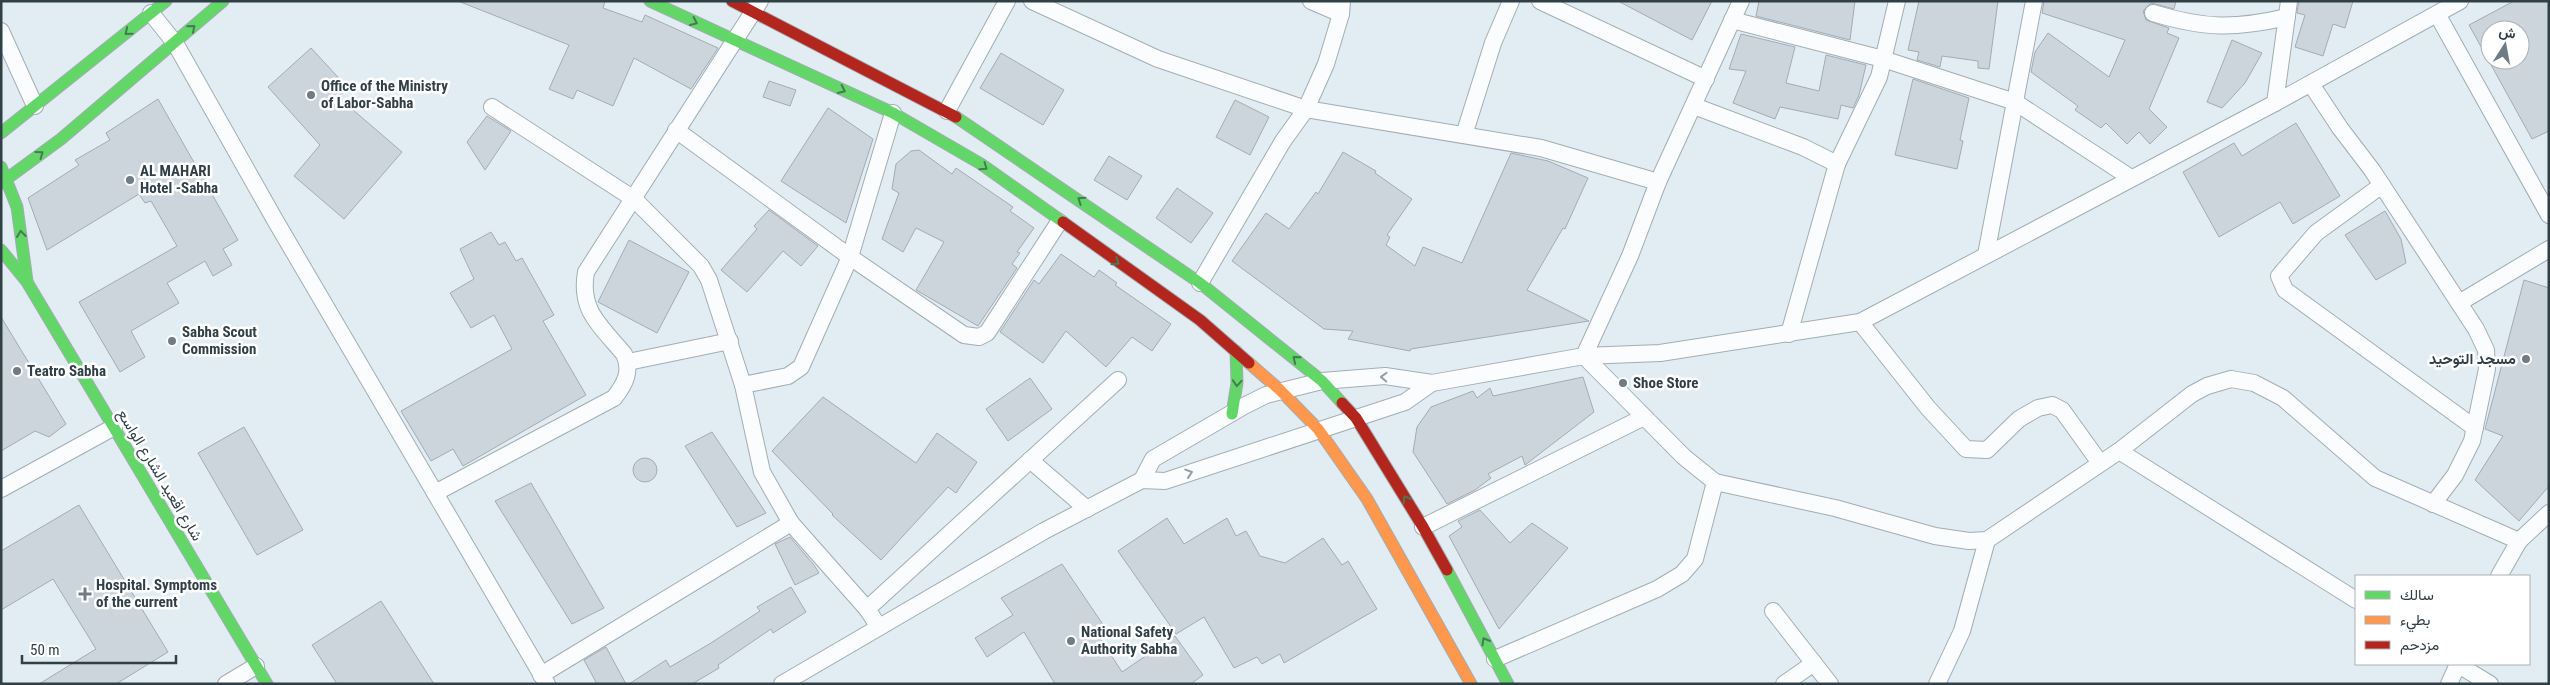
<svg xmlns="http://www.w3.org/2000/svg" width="2550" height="685" viewBox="0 0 2550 685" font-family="'Roboto Condensed',Vazirmatn,sans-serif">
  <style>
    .building { fill: #ccd4dc; stroke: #a3abb3; fill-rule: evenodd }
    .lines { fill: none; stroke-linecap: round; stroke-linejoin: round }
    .street-casing { stroke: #a2adb4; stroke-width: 18 }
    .fast-casing { stroke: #a2adb4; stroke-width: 13 }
    .slow-casing { stroke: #a2adb4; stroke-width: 13 }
    .jam-casing { stroke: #a2adb4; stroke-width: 13 }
    .street { stroke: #fbfcfd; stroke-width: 16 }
    .fast { stroke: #63d668; stroke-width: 11 }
    .slow { stroke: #ff974d; stroke-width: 11 }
    .jam { stroke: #b3261e; stroke-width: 11 }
    .oneway { stroke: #457b54 }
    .oneway2 { stroke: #969ea2 }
    .poi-dot { fill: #6f7c83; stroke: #fff; stroke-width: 2 }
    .labels { text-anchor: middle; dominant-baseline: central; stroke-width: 5; stroke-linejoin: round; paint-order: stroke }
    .poi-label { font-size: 15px; font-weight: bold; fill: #313f47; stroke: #fff; text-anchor: start }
    .street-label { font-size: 15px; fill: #313f47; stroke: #fff }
  </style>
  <rect width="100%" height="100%" fill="#e2edf3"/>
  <g class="building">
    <polygon points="458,1 605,1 603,8 642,22 645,15 718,48 691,89 634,58 613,106 577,90 573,99 549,89 569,45"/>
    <polygon points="1618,1 1712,1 1692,40"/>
    <polygon points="1759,1 1855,1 1850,40 1756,16"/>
    <polygon points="1919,1 1998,1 1989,69 1978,68 1978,61 1942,56 1940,67 1917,60 1919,52 1908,50"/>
    <polygon points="2044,1 2176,1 2174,9 2151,3 2143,11 2146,20 2169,28 2167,33 2179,38 2149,109 2167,127 2150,144 2139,132 2127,144 2106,123 2101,128 2075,110 2078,106 2031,72 2035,52 2048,33 2109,77 2125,40 2042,13"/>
    <polygon points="2299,1 2353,1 2345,28 2333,24 2323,56 2295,47 2305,15 2297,13"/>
    <path d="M2514,1H2549V131L2532,139L2469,25ZM2490,30H2520V60H2490Z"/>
    <polygon points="1741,34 1795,47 1786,83 1819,91 1826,55 1866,65 1859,95 1853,108 1841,105 1838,119 1780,107 1775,119 1733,103 1746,71 1729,69"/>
    <polygon points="2232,40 2262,53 2245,83 2222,108 2207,102"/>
    <polygon points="311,48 348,88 338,97 402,152 344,219 294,176 320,145 268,87"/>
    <polygon points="1001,53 1064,90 1043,125 980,88"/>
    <polygon points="1913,79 1969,98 1960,140 1963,141 1957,169 1895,155"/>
    <polygon points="769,81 796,90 790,106 763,97"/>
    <polygon points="158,99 238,240 223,249 232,265 213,276 205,261 167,283 179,303 131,331 145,357 120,372 79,302 177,246 151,201 145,203 139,194 47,250 28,198 79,165 75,160 110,140 106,133"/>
    <polygon points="1235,100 1269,117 1250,155 1216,137"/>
    <polygon points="828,108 873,139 846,223 781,181"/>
    <polygon points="487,116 511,131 485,170 467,142"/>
    <polygon points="2296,123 2340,196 2293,224 2280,202 2219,237 2183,172 2234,143 2242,156"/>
    <polygon points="919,150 952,174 956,168 1013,207 1010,211 1034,228 1017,252 1020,253 1012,264 1017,268 978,326 916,290 944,242 916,228 903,252 882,239 899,193 892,189 896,164 911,151"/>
    <polygon points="1343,152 1376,171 1375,173 1412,199 1387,235 1390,237 1386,245 1415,266 1423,247 1462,263 1511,153 1548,161 1588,178 1565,229 1563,228 1527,290 1589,321 1411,349 1410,351 1348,339 1353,331 1324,329 1232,261 1266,213 1289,229 1316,192 1318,194"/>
    <polygon points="1109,156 1142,176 1127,200 1094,180"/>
    <polygon points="1177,188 1213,213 1191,243 1156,218"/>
    <polygon points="769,210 818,246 801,266 783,251 747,292 721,270 757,229 754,226"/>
    <polygon points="2385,211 2401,239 2406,263 2376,280 2345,235"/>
    <polygon points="491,232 499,245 505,242 516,261 522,258 554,315 543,321 586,395 463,466 453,449 431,461 401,411 512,349 494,315 471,328 450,293 474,279 460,249"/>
    <polygon points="629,240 689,272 657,333 598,302"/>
    <polygon points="1061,254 1094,277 1099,270 1117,283 1115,285 1171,324 1152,351 1132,337 1106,367 1066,331 1043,363 1000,332 1034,280 1039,284"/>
    <polygon points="2524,280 2549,288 2549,486 2519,521 2475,480 2503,436 2485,429"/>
    <polygon points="1,317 66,424 49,437 35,431 1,451"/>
    <polygon points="1583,377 1594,412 1525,465 1522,456 1488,474 1491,478 1475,490 1447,504 1413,452 1417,427 1431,407 1473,391 1477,398 1490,388 1493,396"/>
    <polygon points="1030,378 1052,409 1008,441 986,409"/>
    <polygon points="823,397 916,463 937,433 977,462 956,493 948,487 881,560 832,515 833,514 772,451"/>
    <polygon points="244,427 303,530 257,555 198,453"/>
    <polygon points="712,432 766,513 737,527 685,446"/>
    <circle cx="645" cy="470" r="12"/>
    <polygon points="531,483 604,608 572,624 495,501"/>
    <polygon points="79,505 168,652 116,684 39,684 96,649 53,579 1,610 1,551"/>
    <polygon points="1480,510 1510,543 1532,523 1568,548 1499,629 1449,536 1462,527 1458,521"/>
    <polygon points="1167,518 1184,544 1227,518 1236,536 1246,531 1260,556 1285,563 1323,538 1342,565 1348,561 1377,609 1284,663 1280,654 1262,664 1257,657 1234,668 1204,617 1176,634 1118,551"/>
    <polygon points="790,537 814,565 819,573 795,585 775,544"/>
    <polygon points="1062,564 1106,629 1098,635 1122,672 1175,636 1203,675 1191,684 1055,684 1024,632 987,657 975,638 1013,615 1001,598"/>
    <polygon points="791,587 806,612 773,633 771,629 718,665 719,668 692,684 629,684 666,660 670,667 711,643 760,611 757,607"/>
    <polygon points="381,601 434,684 337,684 312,645"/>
    <polygon points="606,647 626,684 597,684 584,660"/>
  </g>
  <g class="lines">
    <g class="street-casing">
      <g id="street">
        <polyline points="1032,1 1158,59 1306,109 1541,148 1658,182"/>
        <polyline points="1311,1 1341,14"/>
        <polyline points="1540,1 1706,79"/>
        <polyline points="1741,1 1658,182 1630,256 1584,356 1684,457 1715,482 1835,508 1935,536 1969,541 1987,540 2119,451 2192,394 2207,386 2231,379 2254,383 2283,398 2375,478 2519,541 2549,513"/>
        <polyline points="151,13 175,43 275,220 547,684"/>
        <path d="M2153,13C2205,29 2235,29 2287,17"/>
        <polyline points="2437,14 2549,215"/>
        <polyline points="1732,20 1883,59 2015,102 2131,178"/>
        <polyline points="1,31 35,106"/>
        <polyline points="2311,84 2340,128 2372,170 2476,329 2486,350 2487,369 2472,441 2455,475 2433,504"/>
        <polyline points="2275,103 2289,1"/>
        <polyline points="1694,106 1803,147 1837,164 1789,334"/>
        <polyline points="492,107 634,199 701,266 709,280 743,385 762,472 791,523 867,609 879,627"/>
        <polyline points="947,111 1007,1"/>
        <polyline points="676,130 850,257 964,335 979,337 987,333 1059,222"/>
        <polyline points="1464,135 1493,43 1511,1"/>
        <polyline points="1837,164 1879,77 1897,1"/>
        <polyline points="2382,185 2316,233 2279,276 2285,290 2475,428"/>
        <polyline points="1986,255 2034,1"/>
        <polyline points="1200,283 1283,141 1306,109 1326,64 1341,14 1342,1"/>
        <polyline points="2459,303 2549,249"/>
        <polyline points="1860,322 1928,408 1966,449 1987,450 2019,419 2038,408 2052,405 2062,410 2100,463"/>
        <polyline points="628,362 730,341"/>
        <polyline points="743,385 788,376 801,367 850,257 893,113"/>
        <polyline points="2119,451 2356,600"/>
        <polyline points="1030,460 1087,509"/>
        <polyline points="1142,480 1153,459 1244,406 1266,395 1322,381 1385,376 1432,383 1584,356 1660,353 1860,322 2275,103 2460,1"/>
        <polyline points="1,489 114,427"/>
        <path d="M435,493L614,398C625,384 632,371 624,354C601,326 579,311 586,272L760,1"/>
        <polyline points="1423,527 1644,417"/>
        <polyline points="2499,576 2519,541"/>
        <polyline points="867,609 1118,380"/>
        <polyline points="1773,611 1830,684"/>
        <polyline points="1495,659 1657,589 1682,574 1695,559 1715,482"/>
        <polyline points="2457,664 2490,684"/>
        <polyline points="541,675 791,523"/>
        <polyline points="226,684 256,666"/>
        <polyline points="782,684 1044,531 1142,480 1165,481 1405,402 1432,383"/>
        <polyline points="1784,684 1814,663"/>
        <polyline points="1937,684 1962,631 1987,540"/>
        <polyline points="2449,684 2458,664"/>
      </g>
    </g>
    <g class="fast-casing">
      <g id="fast">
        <polyline points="650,1 893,113 981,164 1063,222"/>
        <polyline points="956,117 1200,283 1322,381 1342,403"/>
        <polyline points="1,133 166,1"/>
        <polyline points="1,167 17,207 27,281"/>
        <polyline points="1,183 61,139 223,1"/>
        <polyline points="1,250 27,282 267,684"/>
        <polyline points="1232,414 1237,383 1236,351"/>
        <polyline points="1447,570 1508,684"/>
      </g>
    </g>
    <g class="slow-casing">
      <polyline id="slow" points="1249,363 1280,390 1318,429 1367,499 1471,684"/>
    </g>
    <g class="jam-casing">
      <g id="jam">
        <polyline points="732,1 956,117"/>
        <polyline points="1063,222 1200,320 1249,363"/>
        <polyline points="1342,403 1356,418 1423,527 1447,570"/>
      </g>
    </g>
    <use href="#street" class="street"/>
    <use href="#fast" class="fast"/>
    <use href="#slow" class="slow"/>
    <use href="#jam" class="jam"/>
  </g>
  <defs><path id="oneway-chevron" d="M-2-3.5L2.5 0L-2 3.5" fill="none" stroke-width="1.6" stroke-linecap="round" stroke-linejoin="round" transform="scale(1.25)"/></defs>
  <g class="oneway">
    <use href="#oneway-chevron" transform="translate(694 22) rotate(25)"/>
    <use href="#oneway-chevron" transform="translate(192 28) rotate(-41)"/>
    <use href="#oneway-chevron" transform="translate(128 32) rotate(141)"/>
    <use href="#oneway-chevron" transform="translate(842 90) rotate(25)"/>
    <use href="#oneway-chevron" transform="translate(40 154) rotate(-36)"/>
    <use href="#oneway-chevron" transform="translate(984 167) rotate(35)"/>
    <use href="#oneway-chevron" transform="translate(1081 200) rotate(-146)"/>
    <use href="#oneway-chevron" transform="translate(21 234) rotate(-97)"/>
    <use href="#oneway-chevron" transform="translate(1116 262) rotate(35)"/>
    <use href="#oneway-chevron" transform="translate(1296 359) rotate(-141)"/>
    <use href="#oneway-chevron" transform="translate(1237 383) rotate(94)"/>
    <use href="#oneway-chevron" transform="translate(1406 499) rotate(-122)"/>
    <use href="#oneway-chevron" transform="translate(1485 641) rotate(-120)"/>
  </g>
  <g class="oneway2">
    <use href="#oneway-chevron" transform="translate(1384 377) rotate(-178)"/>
    <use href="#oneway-chevron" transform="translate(1189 473) rotate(-18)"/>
  </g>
  <g class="poi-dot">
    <circle cx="311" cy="95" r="5"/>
    <circle cx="130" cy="180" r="5"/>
    <circle cx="172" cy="341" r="5"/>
    <circle cx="2526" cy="359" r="5"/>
    <circle cx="17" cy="371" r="5"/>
    <circle cx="1623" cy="383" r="5"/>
    <path d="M82.5 586.5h5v5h5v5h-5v5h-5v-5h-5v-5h5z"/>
    <circle cx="1071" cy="641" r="5"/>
  </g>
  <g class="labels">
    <g class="poi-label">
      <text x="321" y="86">Office of the Ministry<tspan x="321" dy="17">of Labor-Sabha</tspan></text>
      <text x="140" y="171">AL MAHARI<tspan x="140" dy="17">Hotel -Sabha</tspan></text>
      <text x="182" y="332">Sabha Scout<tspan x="182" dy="17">Commission</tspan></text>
      <text x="2516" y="359" text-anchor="end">مسجد التوحيد</text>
      <text x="27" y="371">Teatro Sabha</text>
      <text x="1633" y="383">Shoe Store</text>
      <text x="96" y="585">Hospital. Symptoms<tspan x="96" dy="17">of the current</tspan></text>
      <text x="1081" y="632">National Safety<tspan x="1081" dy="17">Authority Sabha</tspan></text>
    </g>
    <g class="street-label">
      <text transform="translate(160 475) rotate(59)">شارع اقعيد الشارع الواسع</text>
    </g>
  </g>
  <rect width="2550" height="685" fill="none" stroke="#313f47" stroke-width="5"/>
  <rect x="2355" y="575" width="175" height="90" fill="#ffffff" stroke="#adb2b5"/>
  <rect x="2365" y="591" width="25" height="8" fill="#63d668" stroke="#adb2b5"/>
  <text x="2400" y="600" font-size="15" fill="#313f47">سالك</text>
  <rect x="2365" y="616" width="25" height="8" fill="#ff974d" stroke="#adb2b5"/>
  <text x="2400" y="625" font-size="15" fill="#313f47">بطيء</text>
  <rect x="2365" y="641" width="25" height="8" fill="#b3261e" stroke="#adb2b5"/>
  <text x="2400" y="650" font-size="15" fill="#313f47">مزدحم</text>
  <g transform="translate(2505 45) rotate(11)"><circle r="24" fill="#ffffff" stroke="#adb2b5"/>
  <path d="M0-4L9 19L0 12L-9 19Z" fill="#6f7c83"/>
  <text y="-8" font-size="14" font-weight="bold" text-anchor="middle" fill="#313f47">ش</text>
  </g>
  <path d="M22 655v8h154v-8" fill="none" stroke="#313f47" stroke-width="2.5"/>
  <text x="30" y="655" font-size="15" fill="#313f47" stroke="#ffffff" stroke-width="4" paint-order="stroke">50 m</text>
</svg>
